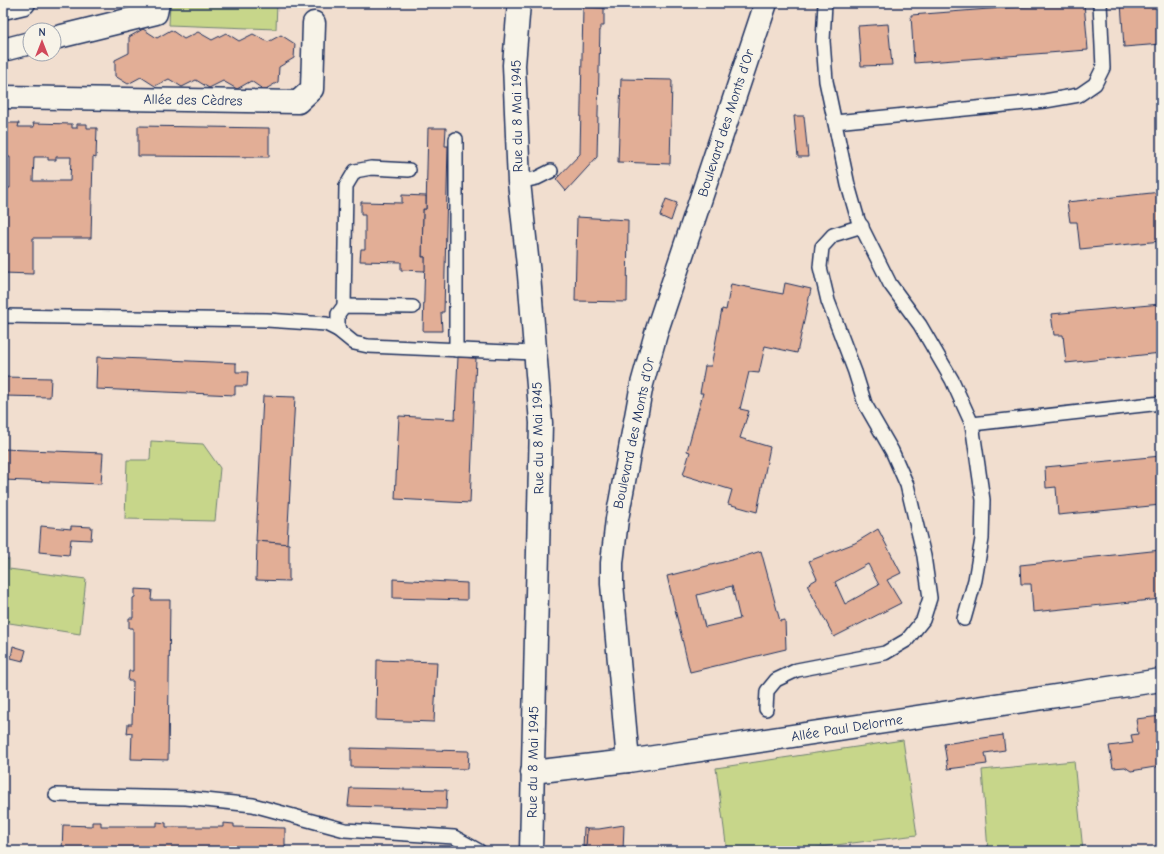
<svg xmlns="http://www.w3.org/2000/svg" width="1164" height="854" viewBox="0 0 1164 854" font-family="'Comic Neue',sans-serif">
  <style>
    .green { fill: #c7d68a; stroke: #718274 }
    .building { fill: #e2ae96; stroke: #1b2f5e; fill-rule: evenodd }
    .lines { fill: none; stroke-linecap: round; stroke-linejoin: round }
    .lane-casing { stroke: #1b2f5e; stroke-width: 16 }
    .street-casing { stroke: #1b2f5e; stroke-width: 25 }
    .lane { stroke: #f7f3e8; stroke-width: 13 }
    .street { stroke: #f7f3e8; stroke-width: 22 }
    .labels { text-anchor: middle; dominant-baseline: central; stroke-width: 3; stroke-linejoin: round; paint-order: stroke }
    .street-label { font-size: 14px; fill: #1b2f5e; stroke: #f7f3e8 }
  </style>
  <rect width="100%" height="100%" fill="#f1decf"/>
  <filter id="ink" filterUnits="userSpaceOnUse"><feTurbulence type="fractalNoise" baseFrequency=".025" numOctaves="2"/><feDisplacementMap in="SourceGraphic" scale="8" xChannelSelector="R" yChannelSelector="G"/><feConvolveMatrix kernelMatrix="1 2 1 2 8 2 1 2 1" color-interpolation-filters="sRGB"/></filter>
  <g filter="url(#ink)">
    <g class="green">
      <polygon points="170,3 277,3 276,29 169,25"/>
      <polygon points="151,441 203,444 220,468 215,521 125,519 127,460 150,460"/>
      <polygon points="3,559 9,559 9,569 86,579 80,634 3,622"/>
      <polygon points="903,740 917,835 788,851 727,851 716,768"/>
      <polygon points="1074,761 1083,851 988,851 982,770"/>
    </g>
    <g class="building">
      <polygon points="1067,3 1084,3 1088,50 914,63 911,15"/>
      <polygon points="1121,3 1161,3 1161,44 1124,47"/>
      <polygon points="583,7 604,8 604,26 600,26 597,157 566,191 556,179 580,154"/>
      <polygon points="888,24 892,65 861,66 858,26"/>
      <polygon points="143,29 157,38 171,30 184,39 198,32 212,40 226,33 239,41 253,34 268,42 281,35 295,44 294,58 279,67 278,82 264,90 251,81 237,89 223,81 209,88 196,80 182,87 169,79 155,86 141,77 128,84 115,76 115,60 129,53 129,37"/>
      <polygon points="621,79 672,80 670,164 618,162"/>
      <polygon points="794,116 804,116 808,157 798,157"/>
      <path d="M3,123H19L18,127H34L33,123L72,124V128H77V124H87V128H97L96,158L93,157L91,238H33V274L3,273V188H10V157H3ZM34,157H48V160H56V157H71L70,181H33Z"/>
      <polygon points="138,126 269,128 269,157 138,156"/>
      <polygon points="428,128 446,128 445,146 448,146 444,312 441,312 442,331 423,331 425,257 422,257 423,209 426,209"/>
      <polygon points="1161,192 1161,241 1080,249 1077,222 1070,222 1067,202"/>
      <polygon points="402,195 426,196 426,209 423,209 422,257 425,257 425,271 401,270 401,262 360,261 361,249 365,249 365,215 361,215 361,202 402,203"/>
      <polygon points="666,199 677,203 671,221 660,216"/>
      <polygon points="577,217 628,220 627,302 575,301"/>
      <polygon points="785,283 811,289 797,353 765,346 759,373 749,372 740,409 749,411 740,438 770,447 757,512 728,504 732,490 683,475 690,452 687,451 703,393 700,393 705,366 711,366 722,309 726,310 731,284 783,294"/>
      <polygon points="1161,304 1161,353 1066,363 1063,335 1054,335 1051,314"/>
      <polygon points="97,357 236,363 236,372 248,372 247,386 235,386 235,395 96,389"/>
      <polygon points="458,357 476,358 470,503 395,499 399,416 455,419"/>
      <polygon points="3,377 51,378 50,397 3,396"/>
      <polygon points="263,396 295,397 287,544 256,541"/>
      <polygon points="3,449 103,453 101,484 3,480"/>
      <polygon points="1161,456 1161,505 1058,515 1056,487 1046,488 1045,467"/>
      <polygon points="41,526 71,529 71,526 92,527 91,540 71,539 69,555 39,552"/>
      <path d="M878,529L901,573L887,580L901,603L834,637L807,585L817,579L809,561L855,543ZM868,564L879,585L845,604L835,582Z"/>
      <polygon points="257,541 289,544 289,581 256,580"/>
      <polygon points="1161,550 1161,599 1033,612 1031,584 1021,584 1020,565"/>
      <path d="M761,551L780,621L785,620L786,649L690,672L667,576L739,558ZM732,586L740,619L705,627L697,595Z"/>
      <polygon points="393,579 467,583 467,600 393,598"/>
      <polygon points="135,589 152,590 151,600 170,600 168,760 131,759 132,733 127,734 128,724 132,724 133,681 128,681 129,671 133,671 133,628 129,628 129,618 133,618 133,598 135,597"/>
      <polygon points="13,646 26,650 23,661 11,658"/>
      <polygon points="377,660 437,662 434,722 376,720"/>
      <polygon points="1161,716 1161,766 1131,771 1125,767 1113,768 1109,746 1133,743 1131,735 1138,734 1136,719"/>
      <polygon points="1003,735 1005,750 985,753 987,764 948,769 944,744"/>
      <polygon points="351,748 469,751 468,769 351,767"/>
      <polygon points="350,788 447,790 446,809 348,806"/>
      <polygon points="92,822 101,822 101,826 157,826 157,822 166,823 166,827 223,827 223,823 234,824 234,827 285,828 285,851 62,851 63,825 92,826"/>
      <polygon points="624,825 623,851 583,851 583,847 586,847 587,829 599,829"/>
      <polygon points="584,828 587,829 586,847 583,847"/>
    </g>
    <g class="lines">
      <g class="lane-casing">
        <g id="lane">
          <polyline points="825,3 823,41 826,81 848,185 858,220 890,284 920,325 952,380 972,424 983,500 982,539 975,580 964,619"/>
          <polyline points="835,122 1045,101 1079,95 1095,84 1103,68 1100,3"/>
          <polyline points="519,182 537,178 551,171"/>
          <polyline points="344,306 346,186 355,171 371,168 409,170"/>
          <polyline points="3,316 267,320 326,324 338,330 354,343 368,346 535,353"/>
          <polyline points="338,330 338,314 344,306 413,307"/>
          <polyline points="456,350 456,139"/>
          <polyline points="972,424 1161,403"/>
          <polyline points="766,709 767,691 776,680 797,670 885,653 907,640 923,620 930,598 924,556 907,485 892,451 865,404 855,372 828,301 820,267 822,247 833,235 862,226"/>
          <polyline points="56,795 186,798 253,805 345,830 454,837 479,851"/>
        </g>
      </g>
      <g class="street-casing">
        <g id="street">
          <polyline points="519,3 514,65 519,182 529,275 541,423 531,851"/>
          <polyline points="3,8 24,3"/>
          <polyline points="54,38 156,13 158,3"/>
          <polyline points="3,50 30,43"/>
          <polyline points="3,97 298,102 312,89 314,23"/>
          <polyline points="628,761 612,584 612,563 617,519 642,384 657,330 766,3"/>
          <polyline points="532,772 628,761 1161,680"/>
        </g>
      </g>
      <use href="#lane" class="lane"/>
      <use href="#street" class="street"/>
    </g>
  </g>
  <g class="labels">
    <g class="street-label">
      <text transform="translate(193 100) rotate(1)">Allée des Cèdres</text>
      <text transform="translate(517 116) rotate(-91)">Rue du 8 Mai 1945</text>
      <text transform="translate(726 123) rotate(-72)">Boulevard des Monts d'Or</text>
      <text transform="translate(634 433) rotate(-78)">Boulevard des Monts d'Or</text>
      <text transform="translate(538 438) rotate(-91)">Rue du 8 Mai 1945</text>
      <text transform="translate(847 728) rotate(-9)">Allée Paul Delorme</text>
      <text transform="translate(533 762) rotate(-89)">Rue du 8 Mai 1945</text>
    </g>
  </g>
  <rect width="1164" height="854" fill="none" stroke="#f7f3e8" stroke-width="16"/>
  <rect x="8" y="8" width="1148" height="838" fill="none" stroke="#1b2f5e" stroke-width="1.5" filter="url(#ink)"/>
  <g transform="translate(42 42)"><circle r="19" fill="#f7f3e8" stroke="#9fa5b1"/>
  <path d="M0-3L7 15L0 10L-7 15Z" fill="#d1495b"/>
  <text y="-6" font-size="11" font-weight="bold" text-anchor="middle" fill="#1b2f5e">N</text>
  </g>
</svg>
